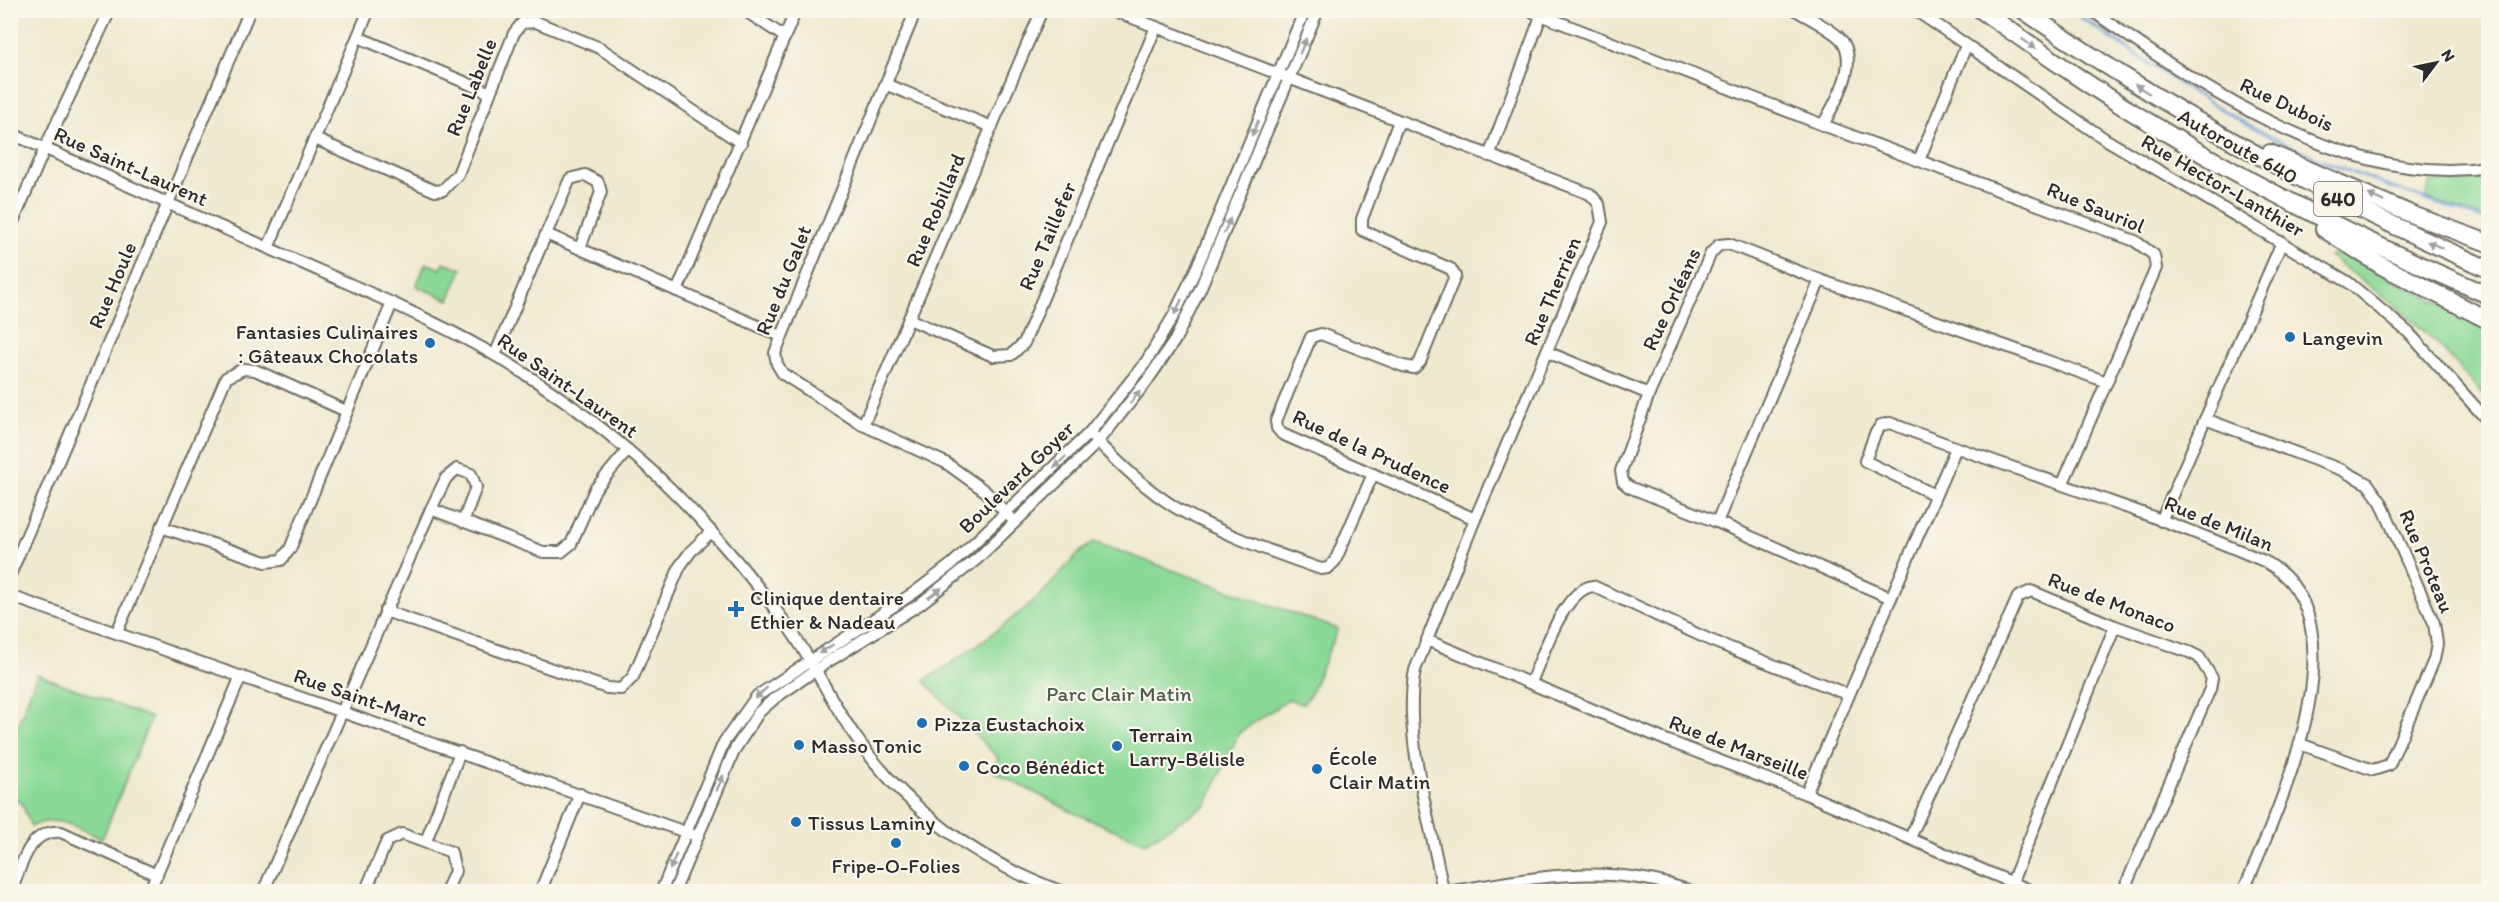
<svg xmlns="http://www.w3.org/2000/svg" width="2499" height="902" viewBox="0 0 2499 902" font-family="Itim,sans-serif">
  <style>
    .green { fill: #8bd997; stroke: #5b8261; stroke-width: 1.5 }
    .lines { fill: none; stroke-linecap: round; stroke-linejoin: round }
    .stream { stroke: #6d9dd6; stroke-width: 3 }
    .minor-casing { stroke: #706e64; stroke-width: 14 }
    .highway-casing { stroke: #706e64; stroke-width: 20 }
    .minor { stroke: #fff; stroke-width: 10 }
    .highway { stroke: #fff; stroke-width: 16 }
    .oneway { fill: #a0a0a0 }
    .poi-dot { fill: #1f6fb2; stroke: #fbf7ec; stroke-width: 2 }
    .labels { text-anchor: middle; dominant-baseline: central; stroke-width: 4.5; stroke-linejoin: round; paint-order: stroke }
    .shield { fill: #fbf7ec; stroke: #696865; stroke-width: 1.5 }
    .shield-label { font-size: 20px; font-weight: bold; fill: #2b2b2b }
    .street-label { font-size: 21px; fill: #2b2b2b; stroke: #fbf7ec }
    .poi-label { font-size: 21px; fill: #2b2b2b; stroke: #fbf7ec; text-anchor: start }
    .park-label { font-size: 21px; fill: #485f4b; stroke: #fbf7ec }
  </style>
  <rect width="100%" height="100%" fill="#fbf7ec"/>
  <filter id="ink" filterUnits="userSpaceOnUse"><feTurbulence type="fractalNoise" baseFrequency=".0167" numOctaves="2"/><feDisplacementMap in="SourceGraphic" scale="12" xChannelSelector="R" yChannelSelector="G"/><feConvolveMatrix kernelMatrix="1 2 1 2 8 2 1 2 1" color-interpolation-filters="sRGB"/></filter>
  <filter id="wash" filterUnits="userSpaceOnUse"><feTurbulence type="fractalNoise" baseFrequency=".008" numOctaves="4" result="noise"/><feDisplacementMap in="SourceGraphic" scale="24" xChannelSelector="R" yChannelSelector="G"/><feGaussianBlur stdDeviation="1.35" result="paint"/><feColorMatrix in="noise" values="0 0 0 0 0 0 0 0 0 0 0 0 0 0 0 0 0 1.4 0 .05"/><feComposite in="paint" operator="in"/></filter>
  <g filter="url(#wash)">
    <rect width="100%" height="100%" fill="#efe9cf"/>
    <g class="green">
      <polygon points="2488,176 2488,220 2426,198 2430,182 2462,182"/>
      <polygon points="2338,252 2488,327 2488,400 2435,341 2391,302 2329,256"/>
      <polygon points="444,262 462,269 449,300 416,286 426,263 441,269"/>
      <path d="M1094,542L1338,629L1309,697L1302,704L1289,699L1239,733L1206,805L1145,843L1072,812L993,771L998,758L924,681C964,655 1003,628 1039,596C1058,579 1072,555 1094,542Z"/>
      <path d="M37,674L151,718L102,839C78,828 57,813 31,827L22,803L11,798V744Z"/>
    </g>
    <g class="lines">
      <path class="stream" d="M2071,10C2124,47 2176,83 2231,115C2310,161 2403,192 2488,221"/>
    </g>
  </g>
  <g filter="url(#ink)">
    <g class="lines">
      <g class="minor-casing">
        <g id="minor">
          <polyline points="744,10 785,37"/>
          <polyline points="916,10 775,353 777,364 783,374 863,425 946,463 985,491 1011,518"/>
          <path d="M1112,10L1590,194L1599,204L1602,222L1475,519L1415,670C1402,737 1432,824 1443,892"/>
          <polyline points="1528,10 1823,125 2135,241 2154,255 2156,268 2063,483"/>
          <path d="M1796,10C1807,17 1837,32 1843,42C1858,67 1835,102 1823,125"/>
          <polyline points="1915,10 2105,139 2348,282 2409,333 2488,421"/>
          <path d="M2091,10C2200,87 2349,189 2488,167"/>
          <polyline points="358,37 488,92"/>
          <polyline points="885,84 992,127"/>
          <polyline points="1399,121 1362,219 1362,230 1451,269 1455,276 1420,362 1414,368 1403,366 1321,334 1311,337 1276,421 1277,428 1282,434 1475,519"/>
          <path d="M10,133C96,171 181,209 266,247C339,280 414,310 484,349C538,380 589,416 636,457C687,500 747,570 787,625C812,659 829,698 853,733C904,808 978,862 1063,892"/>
          <polyline points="315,139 435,191 443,190 458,174 514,33 522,23 536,22 600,48 741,143"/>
          <polyline points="1489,156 1541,16"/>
          <polyline points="1919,160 1966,46"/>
          <polyline points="10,229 45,148 110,10"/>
          <polyline points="546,234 570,179 585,175 598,182 601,192 580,248"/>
          <polyline points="268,248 369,10"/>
          <polyline points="677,291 796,10"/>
          <polyline points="909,319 993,356 1011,355 1024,343 1156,27"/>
          <polyline points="1547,352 1649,394"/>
          <polyline points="495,355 546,234 781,336"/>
          <polyline points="2205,419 2342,470 2368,484 2381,502 2434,623 2437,644 2434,660 2389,765 2373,770 2300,744"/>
          <polyline points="863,425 1042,10"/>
          <path d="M1094,438C1119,463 1146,490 1178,509C1222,534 1272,552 1321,569L1328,568L1335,561L1373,474"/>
          <path d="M1935,495L1865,461L1875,434L1881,425L1890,423C2014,471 2142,508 2264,561C2371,617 2276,814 2243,892"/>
          <polyline points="431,509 543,552 561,552 571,544 595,489 628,450"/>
          <polyline points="2161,521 2282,242"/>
          <polyline points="1717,522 1820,280"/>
          <polyline points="161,527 266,562 281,560 290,549 392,303"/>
          <polyline points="10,575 250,10"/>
          <polyline points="10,596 691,834"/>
          <polyline points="1891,598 1717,522 1629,487 1623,482 1621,471 1649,394 1711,253 1719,245 1729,244 1820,280 2107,382"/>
          <polyline points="385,611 607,688 621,689 633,677 680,566 691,551 710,533"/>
          <polyline points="117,632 226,378 243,369 255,370 346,411"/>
          <polyline points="1429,641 1668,741 1806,794 2034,892"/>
          <path d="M1531,682C1543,656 1563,590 1593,586L1710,640L1849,695"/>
          <polyline points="1806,794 1956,448"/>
          <polyline points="1910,838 2018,597 2031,591 2115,626 2189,652 2199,657 2212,678 2210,689 2123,892"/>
          <polyline points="426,841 460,752"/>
          <polyline points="2012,882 2115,626"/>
          <path d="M11,892C21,867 28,829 61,832L157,875"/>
          <polyline points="149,892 241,676"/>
          <polyline points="263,892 431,509 446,478 457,469 471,474 476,487 463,522"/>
          <polyline points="365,892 387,841 402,834 451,852 455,871 446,892"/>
          <polyline points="540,892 580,794"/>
          <polyline points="661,892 724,742 757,696 915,592 952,564 1089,433 1146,362 1174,315 1197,267 1305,10"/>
          <polyline points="674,892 735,749 759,712 775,698 829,661 920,604 977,559 1098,442 1147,381 1175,340 1200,289 1318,10"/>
          <path d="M1448,892C1530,878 1612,861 1692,892"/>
        </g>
      </g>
      <g class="highway-casing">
        <g id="highway">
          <path d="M1981,10C2031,45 2080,80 2132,112C2246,182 2365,243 2488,295"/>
          <path d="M2023,10C2171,112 2325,197 2488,269"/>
          <polyline points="2270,153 2413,215 2488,243"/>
          <polyline points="2324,229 2382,266 2488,320"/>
        </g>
      </g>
      <use href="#minor" class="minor"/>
      <use href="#highway" class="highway"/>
    </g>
    <defs><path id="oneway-solid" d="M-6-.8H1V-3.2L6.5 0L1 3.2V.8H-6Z" transform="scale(1.5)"/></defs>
    <g class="oneway">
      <use href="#oneway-solid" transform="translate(2029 44) rotate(35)"/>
      <use href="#oneway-solid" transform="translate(1303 46) rotate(-67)"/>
      <use href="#oneway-solid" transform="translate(2142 89) rotate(-148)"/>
      <use href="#oneway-solid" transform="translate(1255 128) rotate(113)"/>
      <use href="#oneway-solid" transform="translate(2376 198) rotate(-155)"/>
      <use href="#oneway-solid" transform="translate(1227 226) rotate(-67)"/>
      <use href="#oneway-solid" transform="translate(2435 245) rotate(-156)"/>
      <use href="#oneway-solid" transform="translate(1178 307) rotate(116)"/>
      <use href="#oneway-solid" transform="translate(1135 397) rotate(-53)"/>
      <use href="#oneway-solid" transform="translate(1060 462) rotate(136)"/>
      <use href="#oneway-solid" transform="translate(935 593) rotate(-36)"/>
      <use href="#oneway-solid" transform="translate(826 649) rotate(148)"/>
      <use href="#oneway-solid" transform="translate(761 693) rotate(138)"/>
      <use href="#oneway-solid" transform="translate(720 783) rotate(-67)"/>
      <use href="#oneway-solid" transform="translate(673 862) rotate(113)"/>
    </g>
  </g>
  <g class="poi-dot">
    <circle cx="2290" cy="337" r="6"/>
    <circle cx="430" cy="343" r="6"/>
    <path d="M733 600h6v6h6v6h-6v6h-6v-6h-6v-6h6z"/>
    <circle cx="922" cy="723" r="6"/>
    <circle cx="799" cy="745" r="6"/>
    <circle cx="1117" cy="746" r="6"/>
    <circle cx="964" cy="766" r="6"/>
    <circle cx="1317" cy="769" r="6"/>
    <circle cx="796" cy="822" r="6"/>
    <circle cx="896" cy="843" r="6"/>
  </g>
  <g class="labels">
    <rect class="shield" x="2314" y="182" width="48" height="34" rx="4.5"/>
    <g class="shield-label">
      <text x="2338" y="199">640</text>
    </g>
    <g class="street-label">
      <text transform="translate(471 87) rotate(-68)">Rue Labelle</text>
      <text transform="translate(2287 104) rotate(25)">Rue Dubois</text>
      <text transform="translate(2238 146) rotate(29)">Autoroute 640</text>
      <text transform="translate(131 166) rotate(24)">Rue Saint-Laurent</text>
      <text transform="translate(2223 185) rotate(30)">Rue Hector-Lanthier</text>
      <text transform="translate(2096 207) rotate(22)">Rue Sauriol</text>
      <text transform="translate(935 210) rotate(-67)">Rue Robillard</text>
      <text transform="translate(1047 236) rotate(-67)">Rue Taillefer</text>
      <text transform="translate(783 280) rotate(-68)">Rue du Galet</text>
      <text transform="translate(112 285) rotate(-67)">Rue Houle</text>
      <text transform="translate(1552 291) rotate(-67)">Rue Therrien</text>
      <text transform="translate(1671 299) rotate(-65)">Rue Orléans</text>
      <text transform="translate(568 385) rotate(35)">Rue Saint-Laurent</text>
      <text transform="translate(1372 451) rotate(25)">Rue de la Prudence</text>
      <text transform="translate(1016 477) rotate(-44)">Boulevard Goyer</text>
      <text transform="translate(2219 523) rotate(22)">Rue de Milan</text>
      <text transform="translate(2427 561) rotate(67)">Rue Proteau</text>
      <text transform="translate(2112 602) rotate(21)">Rue de Monaco</text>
      <text transform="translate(361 697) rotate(19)">Rue Saint-Marc</text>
      <text transform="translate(1739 747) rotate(21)">Rue de Marseille</text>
    </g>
    <g class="poi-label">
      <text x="418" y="331" text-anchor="end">Fantasies Culinaires<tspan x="418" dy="24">: Gâteaux Chocolats</tspan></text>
      <text x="2302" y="337">Langevin</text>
      <text x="750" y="597">Clinique dentaire<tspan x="750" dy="24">Ethier &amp; Nadeau</tspan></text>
      <text x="934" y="723">Pizza Eustachoix</text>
      <text x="1129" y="734">Terrain<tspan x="1129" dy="24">Larry-Bélisle</tspan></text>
      <text x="811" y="745">Masso Tonic</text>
      <text x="1329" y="757">École<tspan x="1329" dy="24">Clair Matin</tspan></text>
      <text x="976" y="766">Coco Bénédict</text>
      <text x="808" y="822">Tissus Laminy</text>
      <text x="896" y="865" text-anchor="middle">Fripe-O-Folies</text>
    </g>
    <g class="park-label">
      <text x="1119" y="693">Parc Clair Matin</text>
    </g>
  </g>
  <rect width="2499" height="902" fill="none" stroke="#fbf7ec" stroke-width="36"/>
  <g transform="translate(2436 63) rotate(58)" stroke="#fbf7ec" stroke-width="4.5" paint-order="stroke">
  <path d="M0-4.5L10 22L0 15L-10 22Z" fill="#2b2b2b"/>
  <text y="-9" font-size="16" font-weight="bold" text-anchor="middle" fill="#2b2b2b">N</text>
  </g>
</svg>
